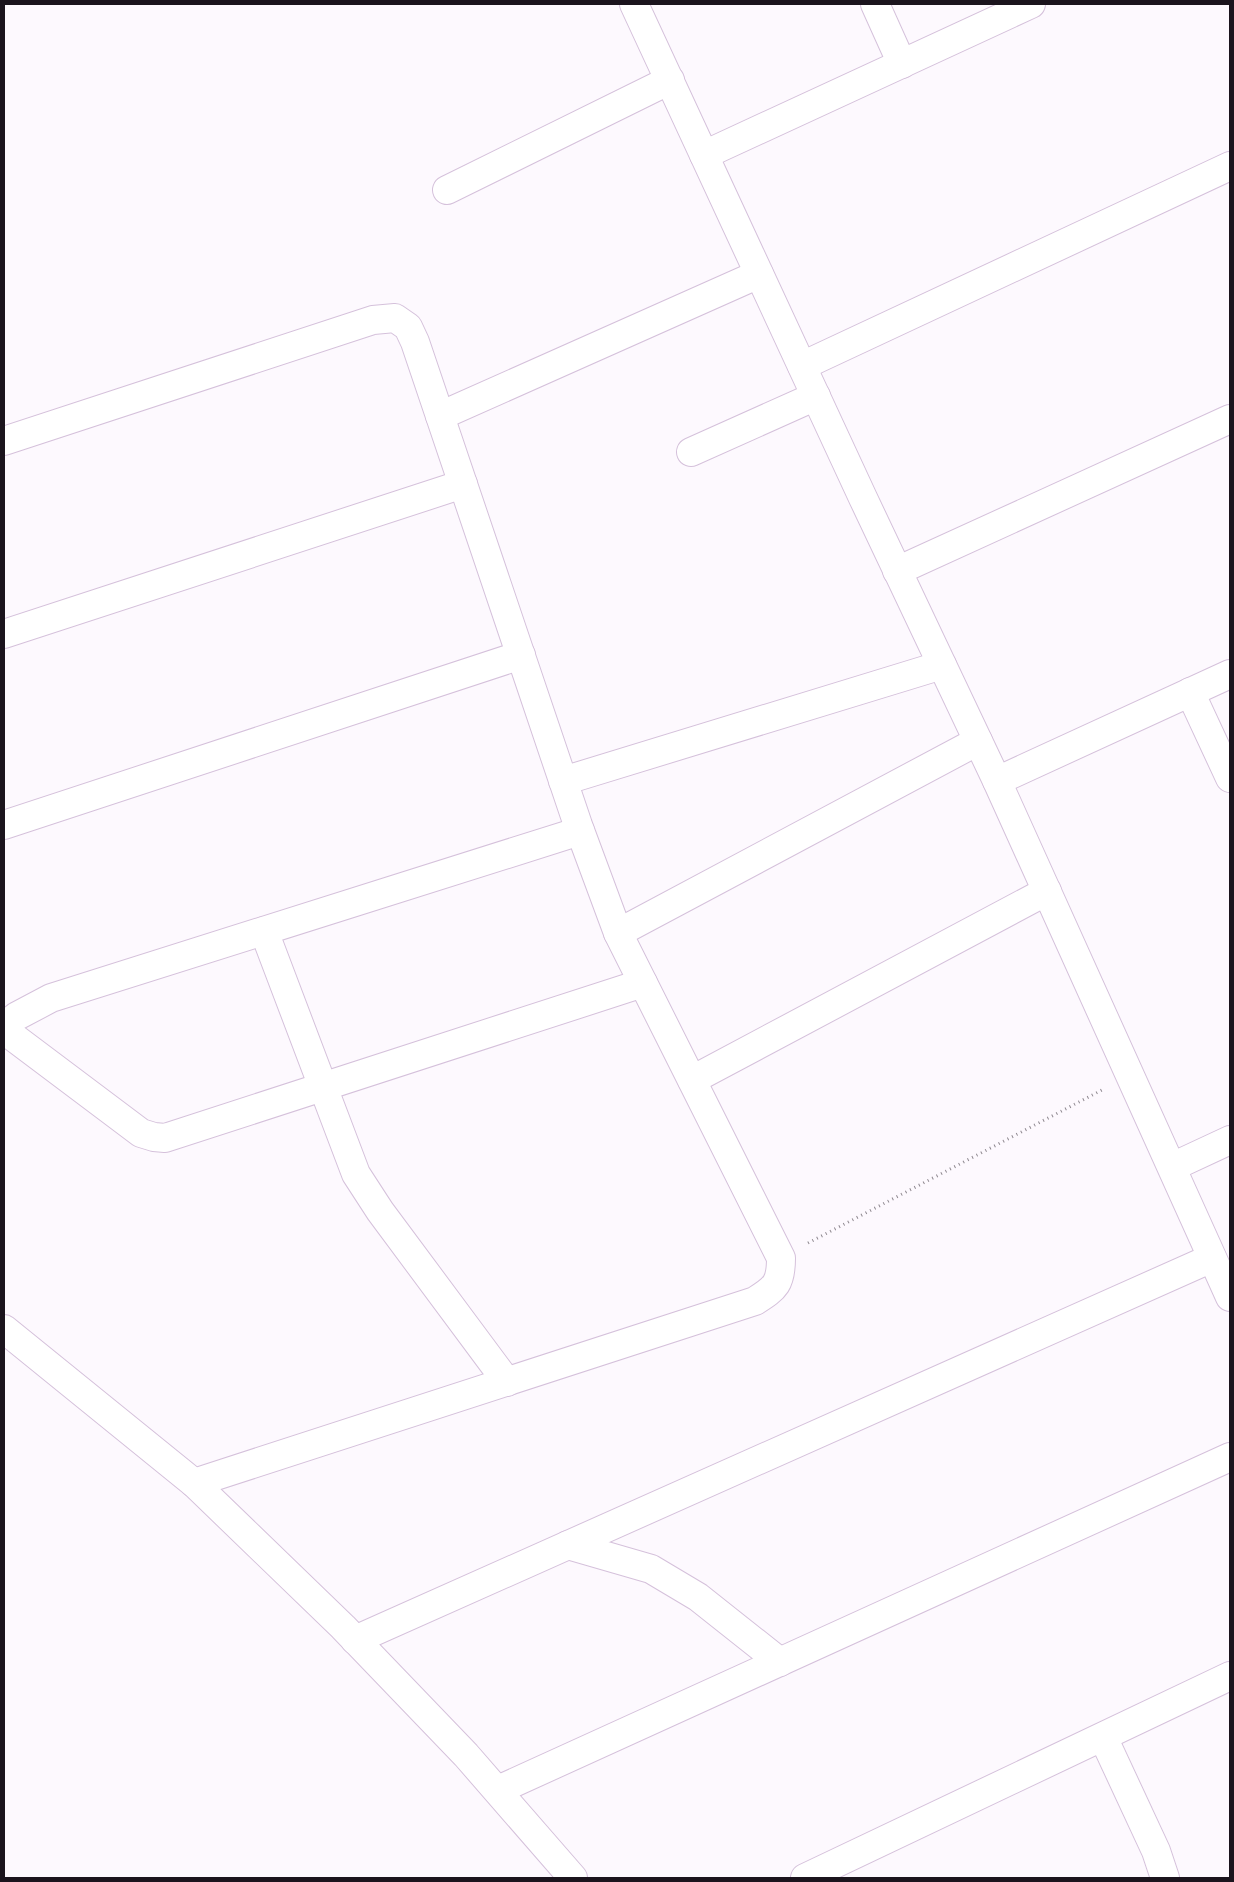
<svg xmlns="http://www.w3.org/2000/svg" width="1234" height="1882" viewBox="0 0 1234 1882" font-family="'Fira Sans',sans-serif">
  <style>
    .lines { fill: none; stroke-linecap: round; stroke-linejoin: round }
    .minor-casing { stroke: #d5c1db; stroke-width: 30 }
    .tertiary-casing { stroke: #d5c1db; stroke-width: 30 }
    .path { stroke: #8f8990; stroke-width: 3; stroke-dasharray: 1 4; stroke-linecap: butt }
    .minor { stroke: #fff; stroke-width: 28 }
    .tertiary { stroke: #fff; stroke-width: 28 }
  </style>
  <rect width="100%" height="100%" fill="#fdf9fe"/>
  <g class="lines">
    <g class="minor-casing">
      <g id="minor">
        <polyline points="634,4 863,498 997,781 1230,1297"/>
        <polyline points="875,4 902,64"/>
        <polyline points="704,155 1031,4"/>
        <polyline points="447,190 670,80"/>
        <polyline points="802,366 1230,166"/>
        <polyline points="440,416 759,274"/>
        <path d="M4,441L373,320L395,318L408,327L415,342L578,825L618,933L781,1258C781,1283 776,1288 755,1301L194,1483"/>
        <polyline points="691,452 816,396"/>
        <polyline points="897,571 1230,419"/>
        <polyline points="4,634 463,484"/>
        <polyline points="1190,692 1230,778"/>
        <polyline points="563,781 942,665"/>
        <polyline points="997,781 1230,674"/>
        <polyline points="4,825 521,655"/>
        <polyline points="264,931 356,1174 380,1211 507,1382"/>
        <polyline points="618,933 978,741"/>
        <polyline points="4,1026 17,1016 51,998 580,831"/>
        <polyline points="4,1030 141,1133 154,1137 165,1138 643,983"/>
        <polyline points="692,1080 1047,891"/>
        <polyline points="1172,1167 1230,1140"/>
        <polyline points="568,1545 651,1569 698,1597 780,1662"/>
        <polyline points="355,1640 1212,1258"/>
        <polyline points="1103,1737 1156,1851 1165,1878"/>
        <polyline points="498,1790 1230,1457"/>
        <polyline points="805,1878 1230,1676"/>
      </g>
    </g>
    <g class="tertiary-casing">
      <polyline id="tertiary" points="4,1329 194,1483 343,1627 466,1755 573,1878"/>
    </g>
    <polyline class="path" points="808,1243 1102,1090"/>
    <use href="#minor" class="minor"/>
    <use href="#tertiary" class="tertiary"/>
  </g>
  <rect width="1234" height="1882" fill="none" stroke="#1b141d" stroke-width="10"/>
</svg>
